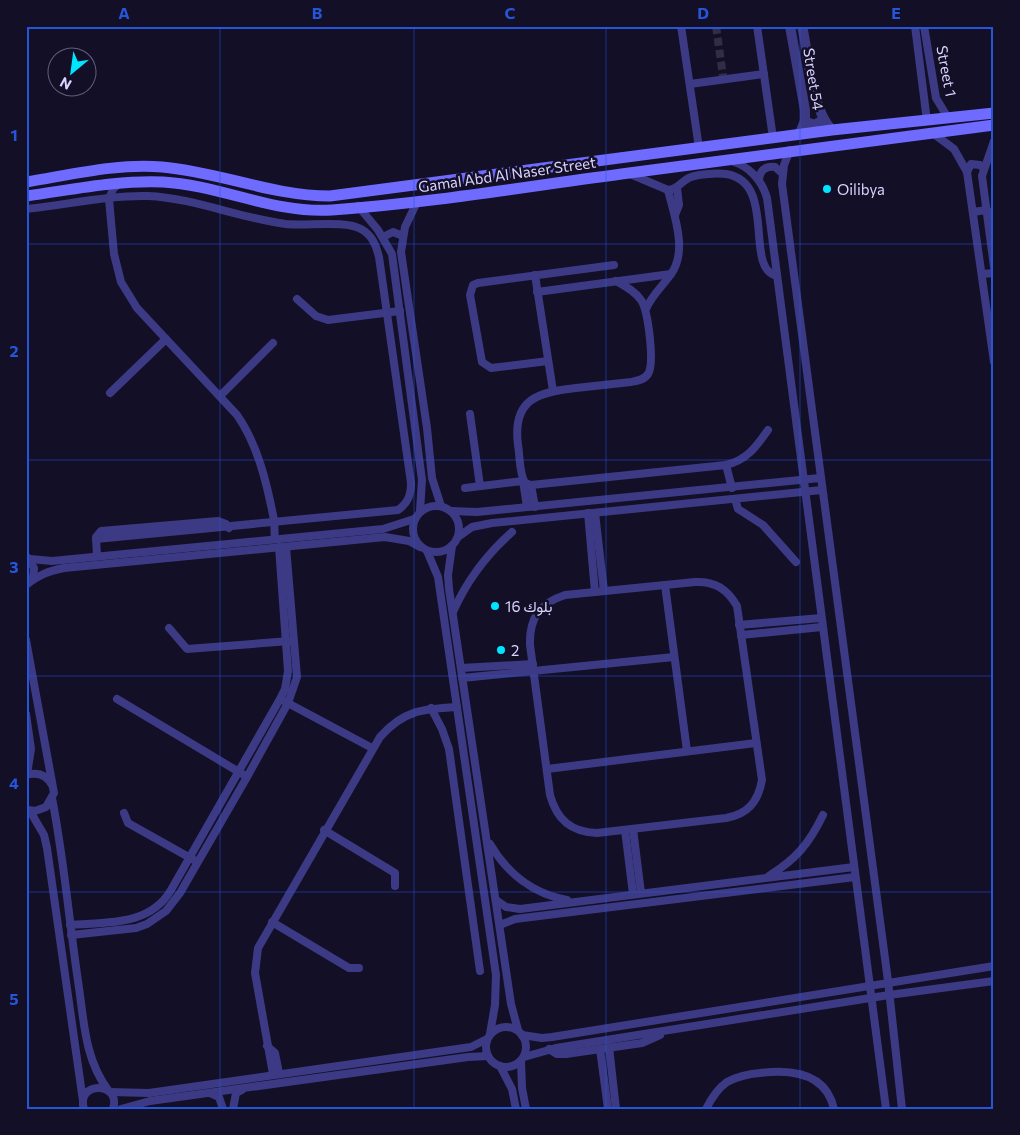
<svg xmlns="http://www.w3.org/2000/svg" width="1020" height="1135" viewBox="0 0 1020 1135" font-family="Commissioner,Vazirmatn,sans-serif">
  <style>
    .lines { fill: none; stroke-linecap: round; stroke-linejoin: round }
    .minor-tunnel { stroke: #312d47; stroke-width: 8; stroke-dasharray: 8 4; stroke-linecap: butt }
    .minor { stroke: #3d3a85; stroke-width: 8 }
    .tertiary { stroke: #3d3a85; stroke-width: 10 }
    .secondary { stroke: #6f6bff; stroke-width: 11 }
    .grid { fill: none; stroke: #2655da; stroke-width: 1; stroke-opacity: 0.55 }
    .poi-dot { fill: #00e5ff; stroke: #130f26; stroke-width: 2 }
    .labels { text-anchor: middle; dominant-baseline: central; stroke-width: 5; stroke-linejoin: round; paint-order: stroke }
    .street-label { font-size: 15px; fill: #d9d4ff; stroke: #130f26 }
    .poi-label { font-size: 15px; fill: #d9d4ff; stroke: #130f26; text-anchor: start }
    .neatline { fill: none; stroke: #2655da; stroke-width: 2 }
    .grid-label { font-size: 16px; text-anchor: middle; font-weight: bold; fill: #2655da }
  </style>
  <rect width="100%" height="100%" fill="#130f26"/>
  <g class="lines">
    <polyline class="minor-tunnel" points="716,26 723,76"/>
    <g class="minor">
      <polyline points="681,26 699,148"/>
      <polyline points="757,26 773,138"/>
      <polyline points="915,26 927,121"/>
      <polyline points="924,26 936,98 948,118"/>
      <polyline points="690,84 764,74"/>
      <polyline points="934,134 954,149 967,172 994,362"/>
      <polyline points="994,141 982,176 994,267"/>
      <polyline points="790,150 784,165 782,184 888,981 902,1109"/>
      <path d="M731,161C749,166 762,180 767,198L886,1109"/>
      <polyline points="967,172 971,164 980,165 983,168"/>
      <path d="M630,174L668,190C678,190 682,180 691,177C700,174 716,173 726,174C778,182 743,269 777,276"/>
      <path d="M759,180C760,170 765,166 775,167L782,173"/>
      <path d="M119,184L113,189L109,199L114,254L121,282L137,308L237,415C258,445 267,484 274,520C275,526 274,532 275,539"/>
      <polyline points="417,202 405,227 401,252 427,428 432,478 441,506"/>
      <polyline points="358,206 378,230 392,254 422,480 420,511"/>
      <path d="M26,209C66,205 108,195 148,196C194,198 239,218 286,224C306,226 346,220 361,229C372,235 376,245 379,257L411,483C411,495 408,503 398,510L96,539"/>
      <polyline points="973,212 986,210 994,214"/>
      <polyline points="675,215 679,205 677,188"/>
      <polyline points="383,237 393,232 403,236"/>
      <polyline points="982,274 994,273"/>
      <polyline points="535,275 553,391"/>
      <path d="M616,281C625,286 635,291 641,300C648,310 655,363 648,374C644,380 637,381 631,382C613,384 594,386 576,388C538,392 512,399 518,445C520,456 519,473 525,483L531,485L726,465C747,460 756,447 768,430"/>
      <polyline points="537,292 671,274"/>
      <polyline points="297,299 316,316 328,320 400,311"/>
      <path d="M646,309C652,295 662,287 671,274C688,251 674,215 668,190"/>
      <polyline points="548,361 491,368 482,362 470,295 473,285 478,283 614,265"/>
      <polyline points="110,393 166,339"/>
      <polyline points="220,396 273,343"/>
      <polyline points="470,414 480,486"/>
      <polyline points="726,465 732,488"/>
      <polyline points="531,485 535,507"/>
      <polyline points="465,488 523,481 527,507"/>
      <polyline points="735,499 738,509 763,525 796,562"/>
      <circle cx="436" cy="529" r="23"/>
      <polyline points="451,511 477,512 820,478"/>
      <polyline points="588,513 595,592"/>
      <polyline points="595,513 604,591"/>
      <polyline points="458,537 472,527 492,523 822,490"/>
      <polyline points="452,546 448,575 449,589 511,1004 518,1030"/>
      <polyline points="427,551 438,577 496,975 495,1005 490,1034"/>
      <polyline points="97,556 96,537 101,531 218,521 226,524 229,528"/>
      <polyline points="27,557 34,568 33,578"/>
      <polyline points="30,559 52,561 383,529 414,519"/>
      <path d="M695,582C715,581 727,589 737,606L762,780C758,802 748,814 726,818L597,833C571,832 557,820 550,795L530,645C529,618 540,603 565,595Z"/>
      <path d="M26,585C39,575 48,571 64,568L385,537L409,541L420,547"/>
      <polyline points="665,585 687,751"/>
      <path d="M453,612C467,580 486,555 512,532"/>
      <polyline points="739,625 821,618"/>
      <polyline points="169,628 187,649 290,641"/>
      <polyline points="741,635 822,627"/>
      <polyline points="26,640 54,793 46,807 35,811 28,810"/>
      <polyline points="461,668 533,664"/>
      <polyline points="462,678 674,657"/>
      <polyline points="117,699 244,775"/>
      <polyline points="284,701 372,748"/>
      <polyline points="431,708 442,729 449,749 480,971"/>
      <polyline points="26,714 31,749 27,774"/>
      <polyline points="547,769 756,743"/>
      <path d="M26,775C37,772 46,774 52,785"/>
      <path d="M52,798C64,859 69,920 78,981C84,1019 84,1058 108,1090"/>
      <polyline points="30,811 44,835 47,848 83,1101"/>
      <polyline points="124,813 128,823 194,860"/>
      <polyline points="633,829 641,893"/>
      <polyline points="324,830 395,873 395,886"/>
      <polyline points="625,830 633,894"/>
      <path d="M490,844C507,873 533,894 567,900"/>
      <path d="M769,876C796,859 809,844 823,815"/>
      <polyline points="496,900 506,907 520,909 854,867"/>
      <polyline points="272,922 349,968 359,968"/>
      <path d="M70,925C107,922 150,926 171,890L280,699L285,689L288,671L279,547"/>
      <polyline points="500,925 515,919 855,877"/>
      <polyline points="71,935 136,928 147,924 166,911 180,893 247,777 288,703 297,677 286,547"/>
      <circle cx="506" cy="1047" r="20"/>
      <polyline points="522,1035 542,1038 552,1037 994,966"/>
      <polyline points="267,1046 275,1053 279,1073"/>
      <polyline points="609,1047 616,1109"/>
      <polyline points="549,1049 557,1054 566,1054 642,1043 660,1035"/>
      <polyline points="600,1049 608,1109"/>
      <polyline points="524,1057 556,1048 889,995 994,981"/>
      <polyline points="521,1061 522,1088 526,1109"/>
      <polyline points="500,1066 512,1089 516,1109"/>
      <path d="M273,1074L255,973L258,948L380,737C404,710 423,709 457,707"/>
      <polyline points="110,1092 149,1093 471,1047 487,1039"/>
      <polyline points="210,1093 219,1097 223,1109"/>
      <path d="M84,1109C75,1081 122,1081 113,1109"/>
      <polyline points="121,1109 150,1101 468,1057 488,1056"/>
      <polyline points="233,1109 236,1093 242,1090"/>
      <path d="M706,1109C711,1099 717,1089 727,1082C738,1076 748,1074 760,1073C792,1069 826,1073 834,1109"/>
    </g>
    <g class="tertiary">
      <polyline points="790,26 805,110 805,121 799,135"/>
      <path d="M802,26C809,56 811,109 832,130"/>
      <polyline points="805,121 814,125 823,120"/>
    </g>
    <g class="secondary">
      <path d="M26,182C70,175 118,163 162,167C220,172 272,196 330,196L832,130L994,113"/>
      <path d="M26,196C71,190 117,180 163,182C220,185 274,214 332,210C431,203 530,186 629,173C750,156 872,142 994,125"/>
    </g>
  </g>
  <path class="grid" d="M220,26V1109M414,26V1109M606,26V1109M800,26V1109M26,244H994M26,460H994M26,676H994M26,892H994"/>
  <g class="poi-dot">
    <circle cx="827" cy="189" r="5"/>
    <circle cx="495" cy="606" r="5"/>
    <circle cx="501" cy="650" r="5"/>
  </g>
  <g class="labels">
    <g class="street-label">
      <text transform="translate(947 71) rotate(79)">Street 1</text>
      <text transform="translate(814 79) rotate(81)">Street 54</text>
      <text transform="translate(507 174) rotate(-8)">Gamal Abd Al Naser Street</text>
    </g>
    <g class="poi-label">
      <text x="837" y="189">Oilibya</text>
      <text x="505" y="606">بلوك 16</text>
      <text x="511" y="650">2</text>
    </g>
  </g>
  <rect width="1020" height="1135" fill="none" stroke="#130f26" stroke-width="55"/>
  <g transform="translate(72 72) rotate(209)"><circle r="24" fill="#130f26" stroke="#625e7d"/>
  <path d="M0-4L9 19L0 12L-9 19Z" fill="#00e5ff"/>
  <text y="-8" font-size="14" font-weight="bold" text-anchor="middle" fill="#d9d4ff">N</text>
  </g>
  <rect x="28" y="28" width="964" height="1080" class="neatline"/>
  <g class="grid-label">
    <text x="124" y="19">A</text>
    <text x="317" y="19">B</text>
    <text x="510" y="19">C</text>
    <text x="703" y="19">D</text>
    <text x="896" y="19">E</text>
    <text x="14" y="141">1</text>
    <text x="14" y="357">2</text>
    <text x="14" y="573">3</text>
    <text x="14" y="789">4</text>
    <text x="14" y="1005">5</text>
  </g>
</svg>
